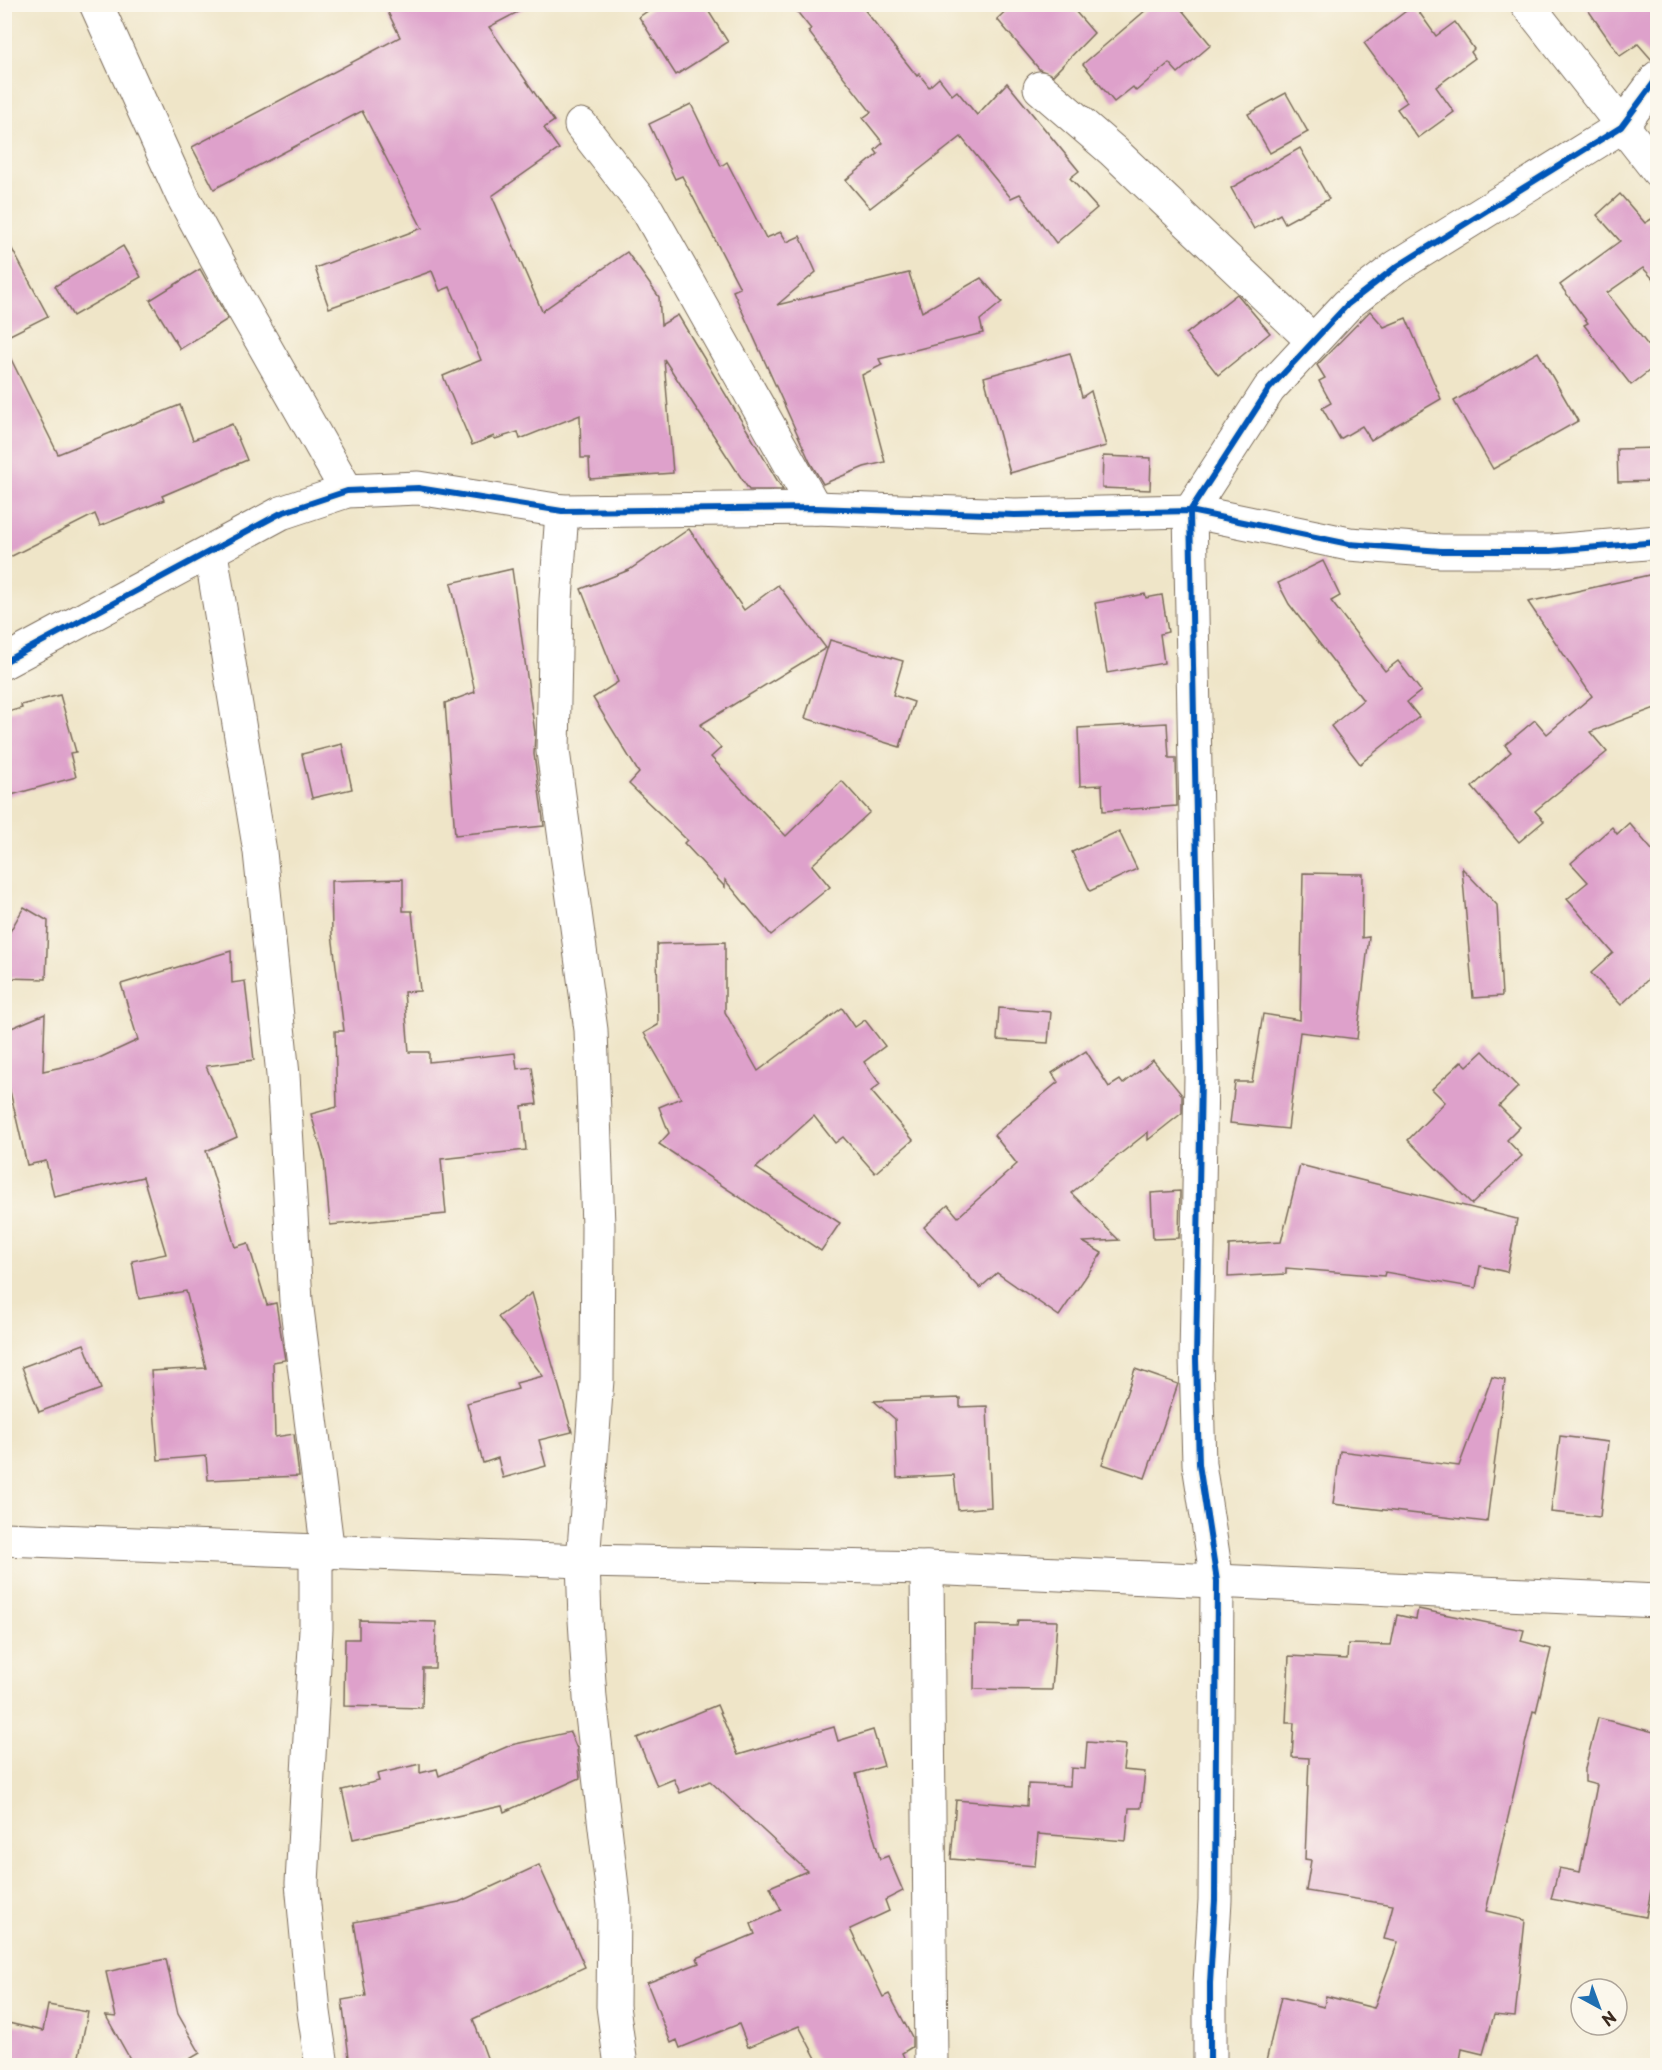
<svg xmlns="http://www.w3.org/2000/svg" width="1662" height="2070" viewBox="0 0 1662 2070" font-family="'Playpen Sans',sans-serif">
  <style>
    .building { fill: #dea1cb }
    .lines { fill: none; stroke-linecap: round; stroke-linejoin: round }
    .minor-casing { stroke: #7a6b5a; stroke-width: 35 }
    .minor { stroke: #fff; stroke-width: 33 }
    .cycleway-casing { stroke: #fbf7ec; stroke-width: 10 }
    .cycleway { stroke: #0057b8; stroke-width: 6 }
  </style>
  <rect width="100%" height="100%" fill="#fbf7ec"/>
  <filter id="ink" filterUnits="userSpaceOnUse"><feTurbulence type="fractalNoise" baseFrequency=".0167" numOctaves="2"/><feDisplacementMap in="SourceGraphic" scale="12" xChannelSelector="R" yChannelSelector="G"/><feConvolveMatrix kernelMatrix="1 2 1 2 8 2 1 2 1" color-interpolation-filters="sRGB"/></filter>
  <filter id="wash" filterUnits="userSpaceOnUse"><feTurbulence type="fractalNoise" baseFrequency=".008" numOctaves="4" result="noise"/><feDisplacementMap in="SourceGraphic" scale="24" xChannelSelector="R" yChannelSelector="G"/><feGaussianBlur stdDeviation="1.35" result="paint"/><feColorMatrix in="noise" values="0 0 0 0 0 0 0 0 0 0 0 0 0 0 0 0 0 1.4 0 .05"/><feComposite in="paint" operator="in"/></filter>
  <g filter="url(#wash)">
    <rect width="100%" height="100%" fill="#efe5c8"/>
    <g id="blocks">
      <g class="building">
        <polygon points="384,4 533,4 489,27 554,121 544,128 559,149 492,196 542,311 627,252 659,297 661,325 678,315 783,490 749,490 664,359 673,473 590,479 589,458 581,458 580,415 520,439 518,432 495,439 494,436 472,445 443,376 481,360 450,287 440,291 432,271 329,308 315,268 422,228 362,111 214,189 192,147 400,37"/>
        <polygon points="658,4 704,4 728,42 676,75 639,17"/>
        <polygon points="791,4 860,4 917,76 919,74 929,87 939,78 952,95 957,91 977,115 1007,83 1079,171 1070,178 1097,208 1056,243 1020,194 1011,198 961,137 870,208 846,180 878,154 875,150 883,143 863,118 871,112 808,31 811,29"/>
        <polygon points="1013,4 1069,4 1094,33 1053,75 1040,70 997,19"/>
        <polygon points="1153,4 1177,4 1211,45 1178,73 1169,63 1136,91 1133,87 1114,102 1083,64"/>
        <polygon points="1584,4 1658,4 1658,59 1652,60 1638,44 1620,56"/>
        <polygon points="1414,5 1436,36 1455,22 1474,49 1471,52 1475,58 1436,87 1454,112 1418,138 1397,109 1407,102 1364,43"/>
        <polygon points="1286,93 1308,132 1270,153 1248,114"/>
        <polygon points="691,104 721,166 727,162 766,238 781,232 787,242 800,236 816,272 777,305 909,273 922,312 981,278 1002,302 980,320 983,333 879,359 882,365 862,375 885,462 864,467 823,484 810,462 733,291 740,288 682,176 675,179 649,124"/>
        <polygon points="1300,148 1329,199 1285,223 1280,214 1254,229 1231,188"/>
        <polygon points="1620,194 1645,223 1658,215 1658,284 1643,268 1607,293 1658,358 1658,364 1631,385 1584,325 1588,323 1560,285 1620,241 1597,215"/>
        <polygon points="4,234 48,316 4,338"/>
        <polygon points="123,246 141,277 73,316 55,286"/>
        <polygon points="200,269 228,319 180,349 150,300"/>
        <polygon points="1237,294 1270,333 1218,375 1186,334"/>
        <polygon points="1370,311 1384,327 1406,318 1441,399 1371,440 1362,426 1340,439 1322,408 1331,403 1319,381 1325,378 1317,365"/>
        <polygon points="4,345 58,454 180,405 193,440 232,424 247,460 162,496 164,500 100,526 95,514 4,560"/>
        <polygon points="1538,352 1578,421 1493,469 1454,401"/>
        <polygon points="1070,353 1082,397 1091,391 1106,446 1010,473 984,377"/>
        <polygon points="1658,448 1658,481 1618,482 1617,449"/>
        <polygon points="1103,456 1151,458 1150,490 1102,488"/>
        <polygon points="689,529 744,610 778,585 826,648 700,725 721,748 711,757 786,836 842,781 870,812 812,865 830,887 771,935 725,880 725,887 684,843 687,840 629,784 639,773 593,698 618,682 581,589 629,570"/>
        <polygon points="1323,561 1340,596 1331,601 1385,671 1398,661 1421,691 1407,702 1419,717 1360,764 1331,726 1363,700 1289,604 1278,583"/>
        <polygon points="512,569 535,733 534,754 544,826 455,835 445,703 475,692 451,583"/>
        <polygon points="1658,573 1658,707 1590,732 1607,752 1535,811 1544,821 1519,842 1472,787 1511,752 1505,745 1535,720 1547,734 1592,696 1528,602"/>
        <polygon points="1145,594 1146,598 1162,595 1168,632 1160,634 1164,663 1107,673 1095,603"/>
        <polygon points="830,640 903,661 893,695 914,702 900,747 805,718"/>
        <polygon points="60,695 76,752 70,753 76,777 4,797 4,713 22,708 21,705"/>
        <polygon points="1167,723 1169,758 1176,758 1177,806 1103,811 1102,785 1080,786 1078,728"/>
        <polygon points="342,744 352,789 312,798 302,754"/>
        <polygon points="1629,823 1658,857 1658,970 1621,1005 1591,973 1613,953 1567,899 1588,882 1571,863 1612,827 1617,834"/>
        <polygon points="1119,831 1137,869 1090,891 1072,852"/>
        <polygon points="1462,868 1497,905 1502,996 1473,998"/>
        <polygon points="1303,873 1363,874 1362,938 1369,937 1357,1039 1300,1032 1288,1129 1230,1123 1235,1082 1252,1082 1263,1014 1300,1020"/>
        <polygon points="403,879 403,911 412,911 420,991 404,992 409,1052 429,1052 429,1062 515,1053 517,1069 532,1067 537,1104 522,1106 526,1150 441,1159 446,1214 330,1225 324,1159 311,1114 337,1107 335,1031 344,1031 332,934 331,881"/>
        <polygon points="24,907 48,921 46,979 4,978 4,942"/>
        <polygon points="725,942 725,1012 758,1071 842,1008 855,1027 865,1020 885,1046 864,1062 880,1084 871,1091 913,1140 875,1173 843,1137 835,1143 814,1116 756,1168 840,1223 821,1251 659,1144 669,1133 659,1107 681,1098 644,1033 658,1025 657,944"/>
        <polygon points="231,951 232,983 245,981 254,1060 206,1066 237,1137 206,1151 235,1247 248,1243 267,1305 276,1303 285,1360 273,1362 275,1437 294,1434 299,1476 208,1480 206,1456 158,1460 151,1371 206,1368 186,1291 139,1299 132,1261 166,1254 143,1177 54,1197 46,1161 27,1165 4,1065 4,1031 45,1014 43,1071 95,1060 138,1040 121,984"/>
        <polygon points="999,1008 1051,1012 1048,1043 997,1040"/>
        <polygon points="1086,1051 1109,1087 1120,1080 1123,1084 1153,1060 1182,1095 1182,1113 1148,1140 1148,1132 1071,1193 1119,1240 1083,1242 1102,1253 1059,1316 997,1273 980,1288 924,1227 948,1205 958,1217 1017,1164 994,1135 1058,1082 1052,1073"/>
        <polygon points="1483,1051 1518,1087 1499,1106 1520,1127 1507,1140 1522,1156 1472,1204 1408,1140 1445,1102 1432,1089 1462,1061 1467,1066"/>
        <polygon points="1300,1165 1517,1219 1507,1272 1480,1266 1476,1288 1385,1272 1384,1276 1286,1268 1286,1274 1228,1277 1229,1245 1281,1242"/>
        <polygon points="1180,1191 1179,1238 1153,1239 1151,1193"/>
        <polygon points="532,1293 572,1432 539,1440 546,1466 503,1478 498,1458 483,1463 467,1403 518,1389 516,1383 543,1376 498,1317"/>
        <polygon points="84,1344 101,1389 39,1412 22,1367"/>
        <polygon points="1135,1369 1178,1384 1145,1478 1102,1464"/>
        <polygon points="1492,1377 1505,1380 1487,1522 1333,1504 1340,1451 1459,1466"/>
        <polygon points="960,1398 960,1407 987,1406 991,1507 958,1510 954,1475 897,1478 895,1419 874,1401"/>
        <polygon points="1560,1436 1608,1442 1600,1517 1551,1512"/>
        <polygon points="1418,1609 1524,1630 1521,1641 1551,1649 1536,1712 1533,1711 1486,1911 1525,1920 1515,2017 1494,2015 1483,2054 1462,2049 1459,2066 1265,2066 1281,1997 1324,2007 1326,1996 1374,2008 1398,1942 1384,1939 1393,1905 1306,1891 1311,1860 1305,1859 1309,1758 1292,1757 1294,1723 1286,1723 1289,1656 1347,1659 1348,1644 1391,1645 1397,1615 1416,1619"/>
        <polygon points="359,1620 436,1622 435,1668 423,1668 422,1708 344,1706 345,1639 359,1639"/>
        <polygon points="1018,1620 1057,1621 1052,1690 974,1689 975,1625 1017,1626"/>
        <polygon points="717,1705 738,1755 834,1727 838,1741 873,1730 884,1766 856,1774 880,1859 888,1856 903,1891 885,1900 889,1911 850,1929 883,1997 889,1994 912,2037 912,2047 902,2053 908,2066 820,2066 799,2026 748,2047 739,2024 680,2048 677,2040 671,2043 647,1983 699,1963 697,1958 755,1934 751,1924 781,1910 770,1887 807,1871 710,1781 680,1793 674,1779 657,1786 637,1738"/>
        <polygon points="1598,1718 1658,1733 1658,1853 1646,1917 1551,1899 1559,1868 1580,1872 1597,1785 1585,1782 1585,1768"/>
        <polygon points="570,1732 577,1749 580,1778 504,1812 502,1806 353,1839 342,1790 379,1781 377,1774 420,1764 420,1773 437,1769 439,1776 511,1745"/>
        <polygon points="1087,1742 1126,1745 1123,1770 1145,1772 1141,1808 1129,1808 1126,1841 1038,1834 1035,1866 951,1859 956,1800 1027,1806 1028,1784 1070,1786 1071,1768 1085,1769"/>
        <polygon points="539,1865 585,1967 473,2019 490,2066 350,2066 342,2000 366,1996 354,1922 459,1902"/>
        <polygon points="166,1959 178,2014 200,2053 178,2066 134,2066 106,2016 116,2017 106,1972"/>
        <polygon points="48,2005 88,2012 77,2066 4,2066 4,2022 43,2031"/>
      </g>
    </g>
  </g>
  <g filter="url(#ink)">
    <use href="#blocks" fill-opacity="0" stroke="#7a6b5a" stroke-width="1.5"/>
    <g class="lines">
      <g class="minor-casing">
        <g id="minor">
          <polyline points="96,4 182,195 240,303 347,491"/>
          <polyline points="1527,4 1658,171"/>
          <polyline points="1040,88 1113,151 1312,340"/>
          <polyline points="581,125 648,211 815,508"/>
          <polyline points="562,511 556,600 553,751 591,1030 598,1226 597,1380 583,1561 585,1620 590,1698 614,1905 613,2006 621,2066"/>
          <polyline points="211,553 260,852 283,1075 296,1301 328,1553"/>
          <polyline points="4,662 281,513 347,491 418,488 562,511 815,508 1015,515 1190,511 1349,544 1441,551 1551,551 1658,542"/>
          <polyline points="4,1539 583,1561 927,1568 1658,1601"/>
          <polyline points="316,1553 316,1629 302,1883 314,2012 322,2066"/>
          <polyline points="927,1568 931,2066"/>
          <polyline points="1210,2066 1210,1983 1215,1900 1217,1581 1199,1464 1196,1359 1201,1075 1190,511 1269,389 1348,304 1396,267 1621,127 1658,77"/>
        </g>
      </g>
      <use href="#minor" class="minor"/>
      <g class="cycleway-casing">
        <g id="cycleway">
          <polyline points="4,662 281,513 347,491 418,488 562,511 815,508 1015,515 1190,511 1349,544 1441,551 1551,551 1658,542"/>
          <polyline points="1210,2066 1210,1983 1215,1900 1217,1581 1199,1464 1196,1359 1201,1075 1190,511 1269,389 1348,304 1396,267 1621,127 1658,77"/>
        </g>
      </g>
      <use href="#cycleway" class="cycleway"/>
    </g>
  </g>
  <rect width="1662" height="2070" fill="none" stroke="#fbf7ec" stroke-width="24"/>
  <g transform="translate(1599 2007) rotate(139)"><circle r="28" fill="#fbf7ec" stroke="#aea59a" stroke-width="1.5"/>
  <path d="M0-4.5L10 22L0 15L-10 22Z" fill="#1f6fb2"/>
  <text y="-9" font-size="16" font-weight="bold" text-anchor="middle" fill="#3b2a1e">N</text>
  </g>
</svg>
